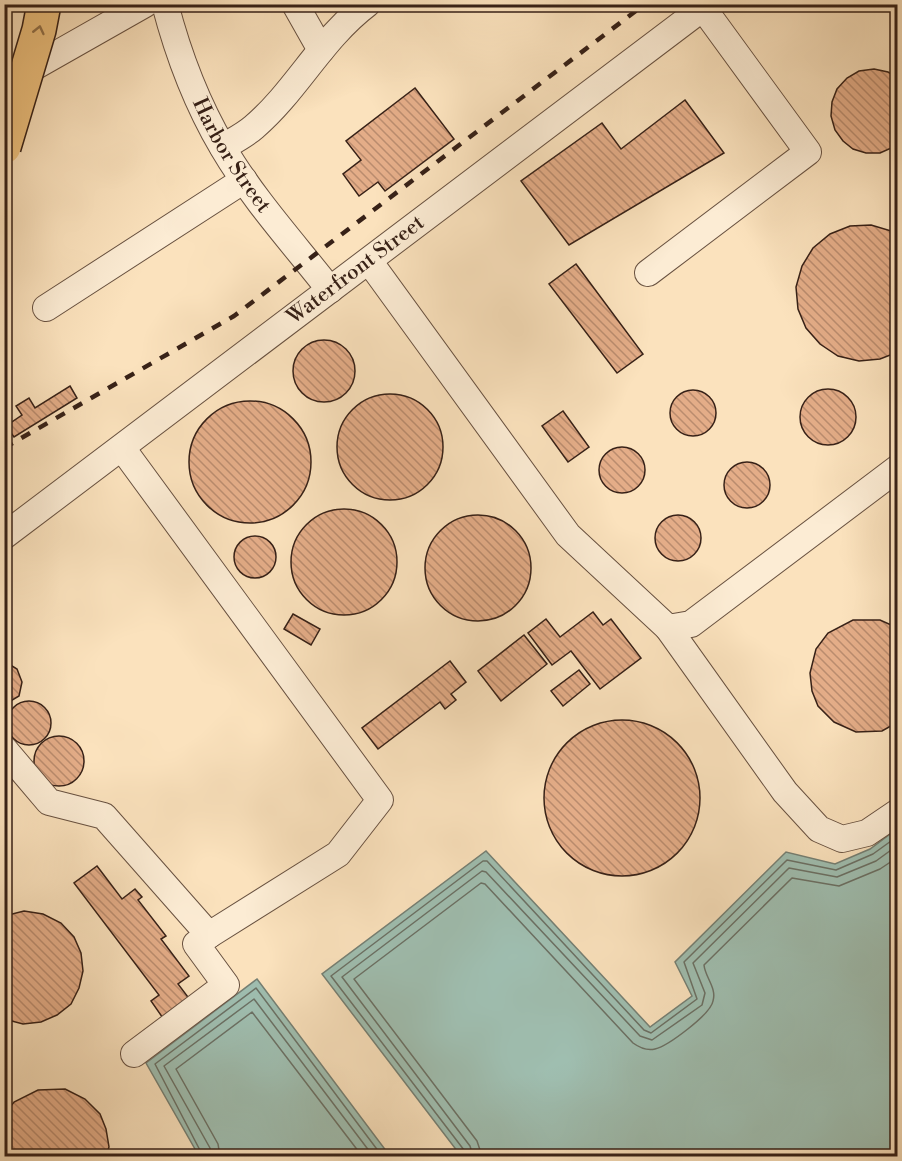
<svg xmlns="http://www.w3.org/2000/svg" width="902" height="1161" viewBox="0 0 902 1161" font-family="'Libre Bodoni',serif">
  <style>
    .water { fill: #9fbeb0; stroke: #757f73; stroke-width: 1.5 }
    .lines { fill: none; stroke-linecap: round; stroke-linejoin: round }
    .shore { stroke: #6b7064; stroke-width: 1.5 }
    .building { fill: url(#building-back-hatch); stroke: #372117; stroke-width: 1.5 }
    .minor-casing { stroke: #685140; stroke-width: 28 }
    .minor { stroke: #fcecd4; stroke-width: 26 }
    .rail { stroke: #372117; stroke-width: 4.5; stroke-dasharray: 10 10; stroke-linecap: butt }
    .highway-bridge-casing { stroke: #372117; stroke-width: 36; stroke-linecap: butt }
    .highway-bridge { stroke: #eec17e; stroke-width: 33 }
    .oneway { stroke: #92714a }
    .labels { text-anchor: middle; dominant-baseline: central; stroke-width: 6; stroke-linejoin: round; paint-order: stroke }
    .street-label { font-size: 21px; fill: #372117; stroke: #fcecd4 }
  </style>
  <defs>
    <pattern id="building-back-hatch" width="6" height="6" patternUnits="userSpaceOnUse" patternTransform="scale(1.5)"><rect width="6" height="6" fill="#e4ad88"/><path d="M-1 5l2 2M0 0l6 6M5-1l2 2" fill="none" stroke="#ba8c6e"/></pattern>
  </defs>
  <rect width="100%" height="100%" fill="#fbe2bd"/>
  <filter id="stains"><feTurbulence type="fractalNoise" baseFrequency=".00333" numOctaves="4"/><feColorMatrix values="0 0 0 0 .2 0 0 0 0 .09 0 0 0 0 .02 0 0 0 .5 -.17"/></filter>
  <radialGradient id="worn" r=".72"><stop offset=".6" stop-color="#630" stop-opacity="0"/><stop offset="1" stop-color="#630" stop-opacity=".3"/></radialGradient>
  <g class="water">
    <polygon points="897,829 897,1156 461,1156 322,974 486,851 650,1027 692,996 675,962 786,852 835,864 870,849"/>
    <polygon points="257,979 390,1156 199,1156 146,1063"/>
  </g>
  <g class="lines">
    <g class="shore">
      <polyline points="203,1156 155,1064 256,988 382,1156"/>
      <polyline points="211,1156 210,1148 164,1066 254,999 373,1156"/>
      <polyline points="220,1156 218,1144 176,1069 252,1012 362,1156"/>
      <polyline points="465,1156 464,1150 331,976 483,861 487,861 644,1030 651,1033 697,999 684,962 787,860 836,870 873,854 898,836"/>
      <polyline points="473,1156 470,1146 342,977 482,871 486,872 640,1036 652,1040 702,1005 705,993 693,963 789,868 837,877 876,861 898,845"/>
      <path d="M482,1156L477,1141L354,979L481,883L485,884L633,1043C640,1048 647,1051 655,1049C668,1046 711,1014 713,1001C717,988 705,977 704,965L792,878L839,886L880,869L898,857"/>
    </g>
  </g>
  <g class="building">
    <polygon points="874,69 888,72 898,78 898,145 880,153 866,153 853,149 843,141 835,130 831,116 832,102 837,89 847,78 859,71"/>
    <polygon points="415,88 454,139 385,191 378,182 359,196 343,174 361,160 346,141"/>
    <polygon points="685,100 724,153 569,245 521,181 602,123 621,149"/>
    <polygon points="871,225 898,233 898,352 880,359 859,361 838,356 820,344 806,328 798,309 796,287 802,266 813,248 830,234 850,226"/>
    <polygon points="576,264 643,354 617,373 549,284"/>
    <circle cx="324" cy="371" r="31"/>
    <polygon points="70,386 77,398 14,437 6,426 22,415 16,406 29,398 35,408"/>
    <circle cx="828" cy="417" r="28"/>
    <circle cx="693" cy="413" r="23"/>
    <circle cx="390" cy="447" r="53"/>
    <circle cx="250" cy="462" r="61"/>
    <polygon points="563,411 589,447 568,462 542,426"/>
    <circle cx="622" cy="470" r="23"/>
    <circle cx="747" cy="485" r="23"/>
    <circle cx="344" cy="562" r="53"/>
    <circle cx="478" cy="568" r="53"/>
    <circle cx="678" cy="538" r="23"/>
    <circle cx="255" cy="557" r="21"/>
    <polygon points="593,612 603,625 611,619 641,658 600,689 571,651 552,665 528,633 546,619 560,637"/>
    <polygon points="293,614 320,629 311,645 284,629"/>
    <polygon points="853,620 880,620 898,628 898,722 882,731 856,732 834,722 818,706 812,691 810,673 816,649 828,633"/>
    <polygon points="524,635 547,664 501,701 478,671"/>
    <polygon points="4,661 17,669 22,682 19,696 4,705"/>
    <polygon points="450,661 466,682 451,694 456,700 445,709 440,702 378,749 362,728"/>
    <polygon points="579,670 590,684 563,706 551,691"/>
    <circle cx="29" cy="723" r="22"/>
    <circle cx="622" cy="798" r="78"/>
    <circle cx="59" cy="761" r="25"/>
    <polygon points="97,866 122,899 135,889 142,897 138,900 166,936 161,939 189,976 178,984 191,1001 165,1021 151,1001 159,995 74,883"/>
    <polygon points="24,911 43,914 61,923 74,937 81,953 83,971 79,988 71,1004 57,1015 41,1022 23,1024 4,1019 4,916"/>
    <polygon points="65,1089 85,1099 100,1114 106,1129 109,1147 106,1156 4,1156 4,1115 14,1102 38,1090"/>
  </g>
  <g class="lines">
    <g class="minor-casing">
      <g id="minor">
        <path id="s1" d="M165,4C178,54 197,104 223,148C253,199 294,244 330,290"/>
        <polyline points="295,4 321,50"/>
        <polyline points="4,84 145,4"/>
        <path d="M223,147C233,141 245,135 254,127C297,90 321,39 367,4"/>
        <polyline points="369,261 568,535 668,628 691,624 898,468"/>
        <polyline points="648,273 808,152 703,8"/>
        <polyline points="46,308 244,180"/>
        <path id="s2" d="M4,536L708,4"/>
        <polyline points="668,628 785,792 819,829 842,839 867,833 898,812"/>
        <polyline points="4,749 49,802 104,816 209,935 338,854 380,800 122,448"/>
        <polyline points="134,1054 226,985 196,944 209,935"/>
      </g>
    </g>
    <use href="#minor" class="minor"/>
    <polyline class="rail" points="4,448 234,316 645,4"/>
    <g class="highway-bridge-casing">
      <polyline id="highway-bridge" points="4,147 39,30 44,4"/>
    </g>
    <use href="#highway-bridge" class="highway-bridge"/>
  </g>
  <defs><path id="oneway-chevron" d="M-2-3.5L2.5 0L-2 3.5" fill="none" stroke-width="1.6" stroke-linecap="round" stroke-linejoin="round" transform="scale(1.5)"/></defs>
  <use class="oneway" href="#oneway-chevron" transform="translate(39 30) rotate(-77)"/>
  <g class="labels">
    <g class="street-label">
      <text stroke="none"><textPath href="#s1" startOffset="166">Harbor Street</textPath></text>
      <text stroke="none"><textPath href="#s2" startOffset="441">Waterfront Street</textPath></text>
    </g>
  </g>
  <rect width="902" height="1161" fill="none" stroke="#fbe2bd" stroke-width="24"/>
  <rect x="6" y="6" width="890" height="1149" fill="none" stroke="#372117" stroke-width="3"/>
  <rect x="12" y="12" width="878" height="1137" fill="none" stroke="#372117" stroke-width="1.5"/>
  <rect width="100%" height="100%" filter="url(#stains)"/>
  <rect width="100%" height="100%" fill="url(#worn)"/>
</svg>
